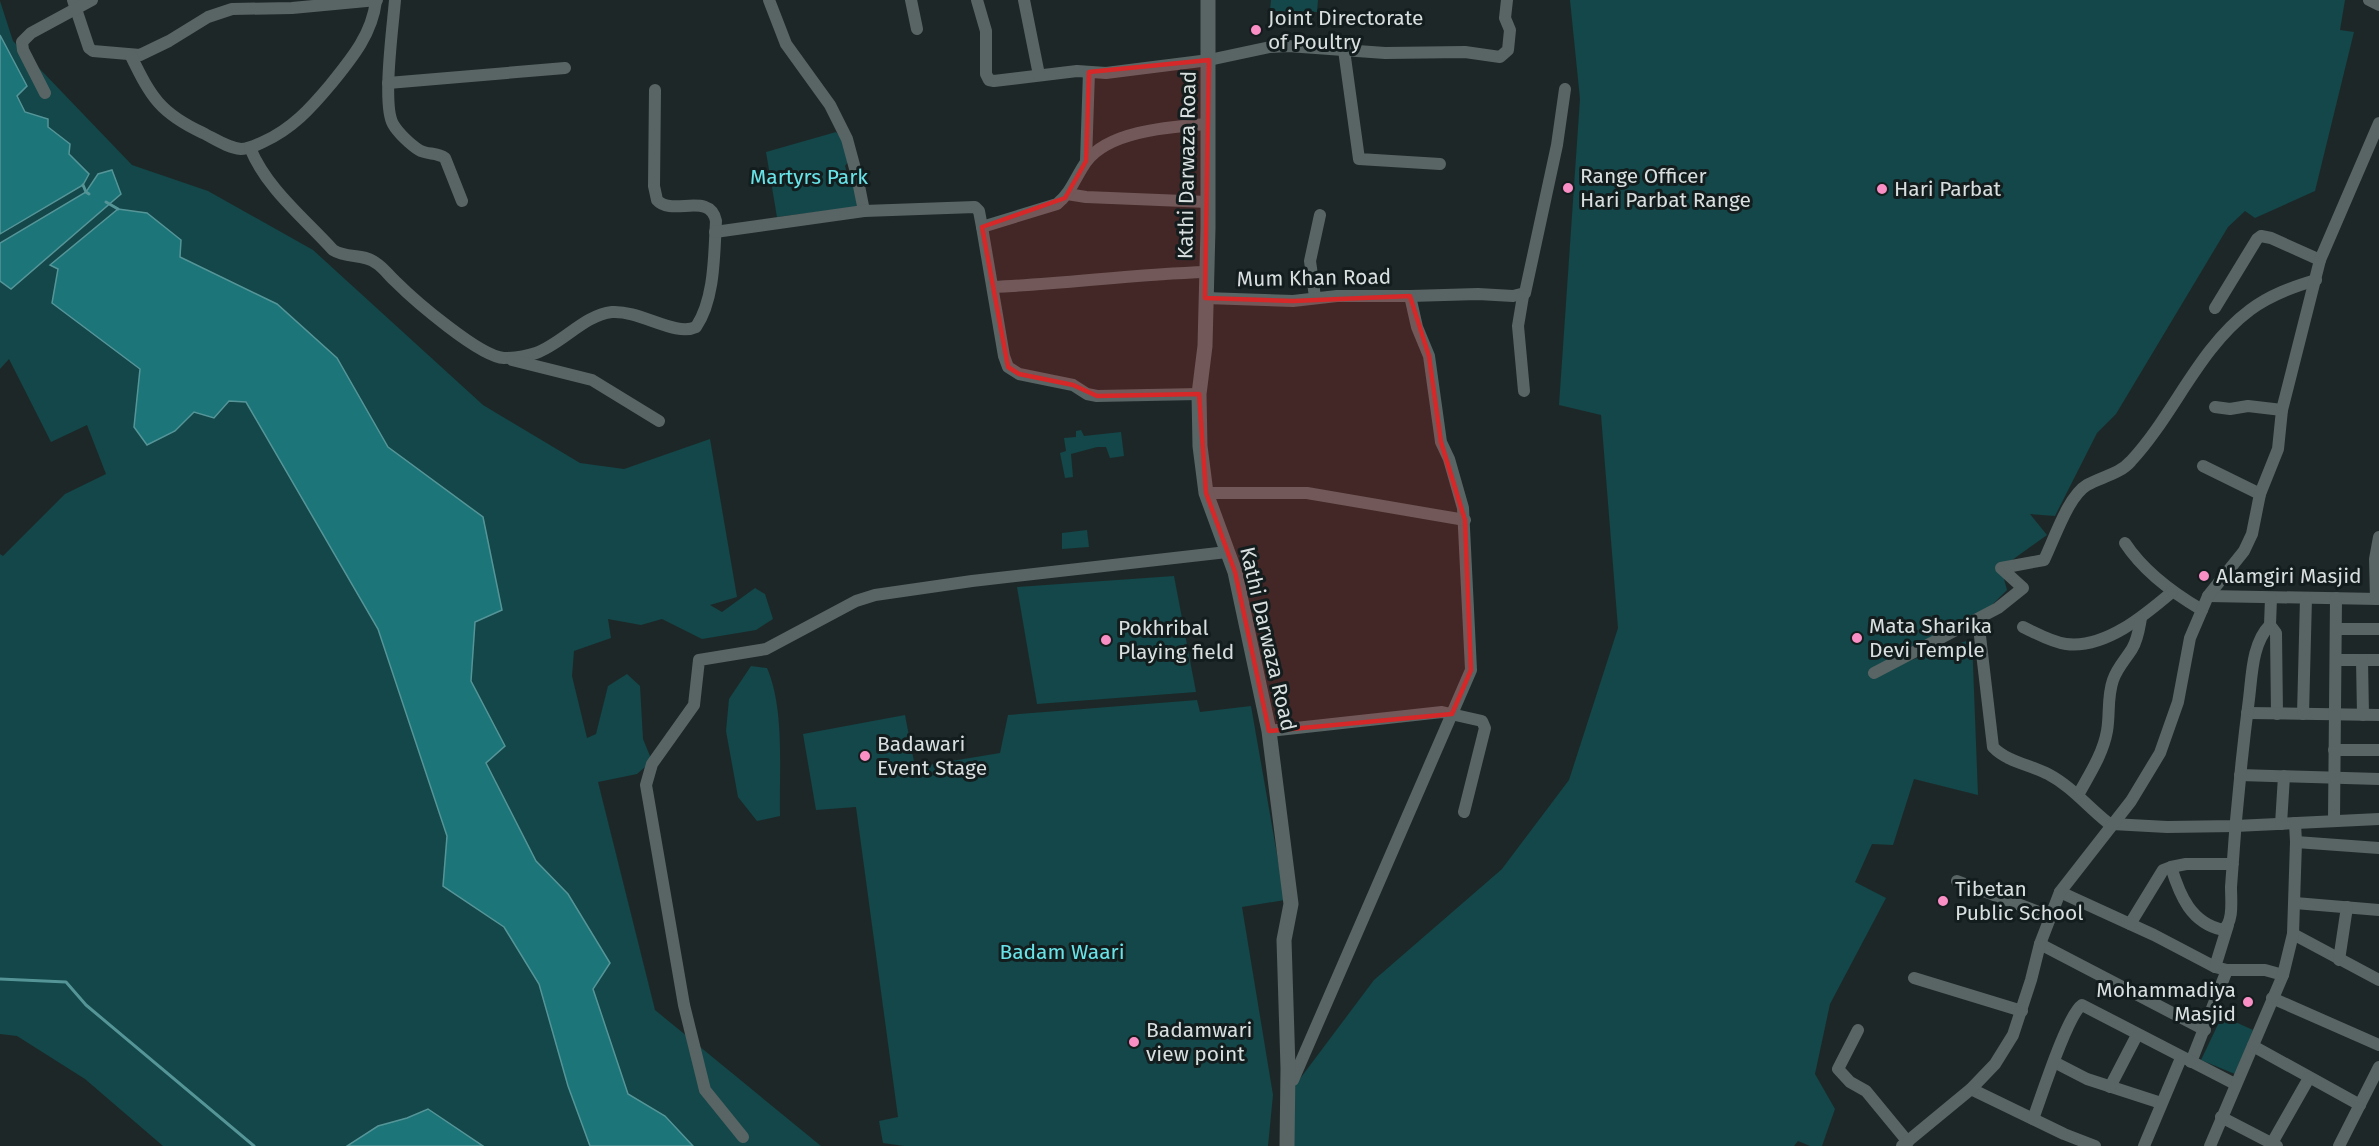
<svg xmlns="http://www.w3.org/2000/svg" width="2379" height="1146" viewBox="0 0 2379 1146" font-family="'Fira Sans',sans-serif">
  <style>
    .green { fill: #134749 }
    .water { fill: #1c7579; stroke: #559598; stroke-width: 1.5 }
    .lines { fill: none; stroke-linecap: round; stroke-linejoin: round }
    .stream { stroke: #559598; stroke-width: 3 }
    .street { stroke: #596464; stroke-width: 12 }
    .secondary { stroke: #596464; stroke-width: 15 }
    .marked { fill: #d62828; fill-opacity: 0.2; stroke: #d62828; stroke-width: 4.5; stroke-linejoin: round }
    .poi-dot { fill: #fa8fc6; stroke: #141d1e; stroke-width: 2 }
    .labels { text-anchor: middle; dominant-baseline: central; stroke-width: 6; stroke-linejoin: round; paint-order: stroke }
    .poi-label { font-size: 21px; fill: #d9dfdf; stroke: #141d1e; text-anchor: start }
    .street-label { font-size: 21px; fill: #d9dfdf; stroke: #141d1e }
    .park-label { font-size: 21px; fill: #68e4e9; stroke: #141d1e }
  </style>
  <rect width="100%" height="100%" fill="#1e2727"/>
  <g class="green">
    <polygon points="1271,0 1318,0 1317,12 1270,11"/>
    <polygon points="1570,0 2345,0 2340,30 2354,32 2315,191 2255,218 2245,211 2228,227 2116,414 2097,433 2055,516 2030,514 2047,535 2001,568 2007,590 1978,619 1880,671 1972,639 1978,795 1914,779 1893,845 1872,844 1855,882 1886,898 1830,1004 1815,1074 1835,1109 1822,1146 1810,1146 1798,1141 1794,1146 1292,1146 1287,1096 1374,980 1502,869 1569,780 1618,628 1601,415 1559,405 1580,99"/>
    <polygon points="0,1 13,41 132,165 208,191 313,250 483,405 580,463 624,469 710,439 737,597 710,605 722,612 755,588 765,594 773,619 756,630 702,639 662,619 641,625 608,619 611,638 574,651 572,676 587,738 596,734 608,686 627,674 640,686 643,739 652,761 637,774 598,782 655,1010 821,1146 163,1146 85,1079 17,1036 0,1034 0,554 3,556 65,494 106,474 87,425 51,442 9,359 0,369"/>
    <polygon points="836,132 841,138 850,159 845,166 847,173 854,176 857,207 777,217 766,152"/>
    <polygon points="1081,430 1084,436 1121,432 1124,456 1110,458 1106,447 1097,447 1071,454 1073,477 1065,478 1060,453 1066,451 1064,438 1076,437 1076,431"/>
    <polygon points="1087,530 1089,547 1062,549 1062,533"/>
    <polygon points="1174,576 1196,692 1037,704 1017,587"/>
    <path d="M751,666L767,668C785,710 779,770 780,816L757,821L738,797L726,731L729,699Z"/>
    <polygon points="1197,700 1200,712 1251,706 1285,900 1242,907 1273,1095 1268,1146 904,1146 883,1143 879,1121 898,1117 856,807 816,810 803,734 905,715 915,767 1000,753 1008,715"/>
    <polygon points="2222,1016 2253,1030 2235,1074 2201,1060"/>
  </g>
  <g class="water">
    <polygon points="0,35 27,86 17,96 25,112 48,119 48,127 70,144 69,154 89,174 83,185 0,234"/>
    <polygon points="112,170 121,194 11,289 0,281 0,243 86,192 98,174"/>
    <polygon points="118,209 147,213 181,240 180,257 277,304 337,358 388,447 483,517 502,610 475,622 471,681 505,746 486,763 536,861 568,894 610,963 593,989 628,1094 665,1116 693,1146 590,1146 568,1086 539,984 504,927 443,886 447,836 378,629 246,402 229,401 214,418 194,412 175,431 147,445 134,427 140,369 52,303 58,269 50,265"/>
    <polygon points="428,1109 483,1146 347,1146 378,1126 407,1118"/>
  </g>
  <g class="lines">
    <g class="stream">
      <polyline points="83,185 86,192 89,194"/>
      <polyline points="106,202 118,209"/>
      <polyline points="0,979 66,982 86,1005 254,1146"/>
    </g>
    <g class="street">
      <polyline points="73,0 89,48 93,51 140,55 169,41 208,17 232,9 292,8 377,0"/>
      <path d="M395,0C393,25 382,105 393,124C398,133 411,145 419,150C427,155 437,152 445,158L462,201"/>
      <polyline points="769,0 786,44 830,105 847,139 857,176 864,211"/>
      <polyline points="911,0 917,29"/>
      <polyline points="977,0 986,31 986,74 989,80 994,81 1077,71 1106,73 1209,60 1270,47 1288,46 1385,53 1465,52 1500,57 1508,50 1510,30 1505,18 1507,0"/>
      <polyline points="1024,0 1039,75"/>
      <polyline points="2369,0 2379,5"/>
      <polyline points="1344,50 1359,159 1440,164"/>
      <path d="M131,56C151,97 160,113 203,133C215,139 228,148 241,149C249,149 256,145 263,142C292,129 311,108 331,84C352,58 372,34 376,1"/>
      <polyline points="388,83 565,68"/>
      <polyline points="45,93 23,50 22,42 31,33 92,0"/>
      <path d="M250,148C267,189 304,218 333,250C347,259 363,253 376,263C384,268 389,276 396,282C414,300 480,357 504,358C513,358 527,356 536,353C562,344 584,315 612,312C640,310 675,337 696,327C715,299 714,254 716,221C710,191 672,217 657,200L654,186L655,90"/>
      <polyline points="1086,161 1089,72"/>
      <polyline points="1067,194 1086,197 1208,202"/>
      <path d="M982,227L1057,204C1071,193 1076,176 1086,162C1109,130 1172,127 1208,124"/>
      <polyline points="715,232 864,211 975,207 979,211 982,227 1004,356 1008,367 1019,374 1073,385 1087,394 1097,396 1199,394"/>
      <path d="M993,287C1064,284 1135,274 1206,272"/>
      <polyline points="1410,296 1478,294 1513,296 1525,293 1557,145 1565,89"/>
      <polyline points="1523,296 1518,326 1524,391"/>
      <polyline points="1315,297 1310,261 1320,215"/>
      <polyline points="1205,298 1293,301 1337,296 1410,296 1417,327 1429,356 1441,442 1449,459 1463,508 1471,670 1293,1080"/>
      <polyline points="2215,308 2257,239 2261,236 2271,238 2320,260"/>
      <polyline points="512,360 592,380 659,421"/>
      <polyline points="2215,407 2230,409 2248,406 2282,410"/>
      <polyline points="2203,466 2260,494"/>
      <polyline points="1206,493 1307,493 1465,520"/>
      <path d="M2125,543C2144,572 2173,593 2202,610"/>
      <polyline points="2208,596 2379,599"/>
      <polyline points="2376,599 2375,559 2379,537"/>
      <path d="M1978,619L1993,747C2007,762 2031,765 2048,774C2071,786 2087,806 2107,822L2112,824L2167,827L2235,826L2379,819"/>
      <polyline points="2270,625 2276,633 2277,714"/>
      <path d="M2023,627C2036,633 2051,642 2066,644C2105,649 2145,615 2172,592"/>
      <polyline points="2336,629 2379,629"/>
      <polyline points="2336,660 2379,660"/>
      <polyline points="2362,660 2363,715"/>
      <path d="M1874,673L1998,608L2023,588L2001,568L2044,560C2054,540 2068,496 2087,485C2101,477 2120,474 2131,461C2174,415 2198,349 2250,310C2270,295 2292,287 2316,280"/>
      <polyline points="2247,713 2379,715"/>
      <polyline points="2303,714 2306,598"/>
      <polyline points="1269,731 1442,712 1482,721 1485,728 1464,812"/>
      <polyline points="2334,750 2379,750"/>
      <polyline points="2240,775 2379,779"/>
      <path d="M2078,795C2089,775 2103,754 2107,731C2110,714 2107,697 2113,680C2117,668 2125,660 2132,649C2138,639 2139,629 2141,618"/>
      <polyline points="2334,820 2336,598"/>
      <polyline points="2281,824 2284,776"/>
      <polyline points="2296,842 2379,848"/>
      <path d="M2233,864H2186L2171,867C2180,896 2191,923 2223,930C2234,922 2231,900 2231,887C2235,824 2241,761 2249,699C2252,675 2252,643 2270,625L2271,598"/>
      <polyline points="1957,881 2049,916"/>
      <polyline points="2060,892 2154,935 2215,967 2227,970 2265,970 2283,975"/>
      <polyline points="2295,903 2379,910"/>
      <polyline points="2130,924 2160,875 2163,870 2171,867"/>
      <polyline points="2293,934 2379,980"/>
      <polyline points="2040,944 2205,1030"/>
      <polyline points="2339,960 2347,907"/>
      <polyline points="2215,967 2228,925"/>
      <polyline points="1914,978 2022,1011"/>
      <polyline points="2272,998 2379,1045"/>
      <polyline points="1858,1030 1838,1069 1850,1082 1866,1091 1908,1142"/>
      <polyline points="2253,1046 2360,1105"/>
      <polyline points="2054,1062 2087,1079 2161,1103"/>
      <polyline points="2191,1062 2227,970"/>
      <polyline points="2110,1087 2137,1035"/>
      <polyline points="1971,1089 2064,1134 2095,1146"/>
      <polyline points="2221,1117 2277,1146"/>
      <path d="M2033,1119C2041,1098 2067,1015 2082,1005L2235,1084"/>
      <polyline points="743,1137 705,1090 684,1005 646,785 652,764 694,705 699,660 766,649 856,601 875,595 972,581 1227,552"/>
      <polyline points="2272,1143 2309,1078"/>
      <polyline points="1902,1146 1971,1089 1995,1064 2013,1035 2031,980 2040,944 2060,892 2131,801 2160,753 2178,702 2190,638 2208,596 2244,551 2252,534 2260,494 2278,449 2282,410 2320,260 2379,123"/>
      <polyline points="2144,1146 2181,1058"/>
      <polyline points="2210,1146 2283,975 2293,934 2296,842 2295,823"/>
      <polyline points="2339,1146 2379,1067"/>
    </g>
    <polyline class="secondary" points="1208,0 1208,228 1205,346 1199,394 1200,446 1206,493 1235,572 1269,731 1291,904 1284,940 1288,1068 1287,1146"/>
  </g>
  <path class="marked" d="M1209,60L1205,298L1293,301L1410,296L1429,356L1441,442L1465,520L1471,670L1452,714L1269,731L1235,572L1206,493L1199,394L1097,396L1073,385L1019,374L1008,367L982,227L1065,198L1086,161L1089,72Z"/>
  <g class="poi-dot">
    <circle cx="1256" cy="30" r="6"/>
    <circle cx="1568" cy="188" r="6"/>
    <circle cx="1882" cy="189" r="6"/>
    <circle cx="2204" cy="576" r="6"/>
    <circle cx="1857" cy="638" r="6"/>
    <circle cx="1106" cy="640" r="6"/>
    <circle cx="865" cy="756" r="6"/>
    <circle cx="1943" cy="901" r="6"/>
    <circle cx="2248" cy="1002" r="6"/>
    <circle cx="1134" cy="1042" r="6"/>
  </g>
  <g class="labels">
    <g class="poi-label">
      <text x="1268" y="18">Joint Directorate<tspan x="1268" dy="24">of Poultry</tspan></text>
      <text x="1580" y="176">Range Officer<tspan x="1580" dy="24">Hari Parbat Range</tspan></text>
      <text x="1894" y="189">Hari Parbat</text>
      <text x="2216" y="576">Alamgiri Masjid</text>
      <text x="1869" y="626">Mata Sharika<tspan x="1869" dy="24">Devi Temple</tspan></text>
      <text x="1118" y="628">Pokhribal<tspan x="1118" dy="24">Playing field</tspan></text>
      <text x="877" y="744">Badawari<tspan x="877" dy="24">Event Stage</tspan></text>
      <text x="1955" y="889">Tibetan<tspan x="1955" dy="24">Public School</tspan></text>
      <text x="2236" y="990" text-anchor="end">Mohammadiya<tspan x="2236" dy="24">Masjid</tspan></text>
      <text x="1146" y="1030">Badamwari<tspan x="1146" dy="24">view point</tspan></text>
    </g>
    <g class="street-label">
      <text transform="translate(1187 165) rotate(-89)">Kathi Darwaza Road</text>
      <text transform="translate(1314 278) rotate(-1)">Mum Khan Road</text>
      <text transform="translate(1268 639) rotate(77)">Kathi Darwaza Road</text>
    </g>
    <g class="park-label">
      <text x="809" y="177">Martyrs Park</text>
      <text x="1062" y="952">Badam Waari</text>
    </g>
  </g>
</svg>
